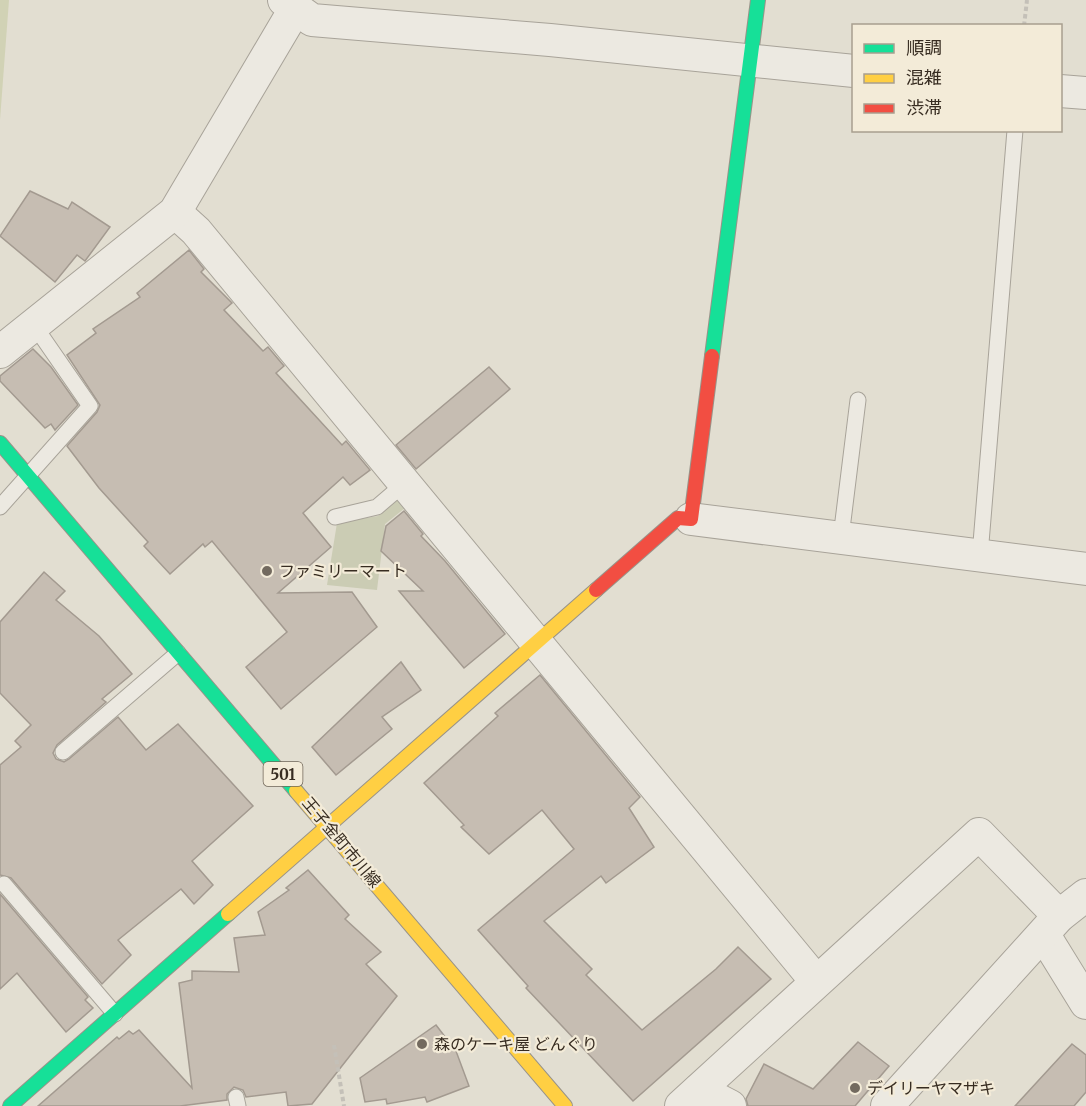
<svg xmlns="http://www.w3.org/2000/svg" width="1086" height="1106" viewBox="0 0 1086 1106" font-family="Merriweather,'Noto Sans JP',serif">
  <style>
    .green { fill: #d1d2b5 }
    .cemetery { fill: #cbccb4 }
    .building { fill: #c6bdb2; stroke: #a39a90; stroke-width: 1.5 }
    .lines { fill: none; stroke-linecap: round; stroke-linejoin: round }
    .lane-casing { stroke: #a8a399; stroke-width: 17 }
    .street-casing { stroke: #a8a399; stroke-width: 34 }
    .fast-casing { stroke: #989389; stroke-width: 16 }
    .slow-casing { stroke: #989389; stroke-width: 16 }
    .jam-casing { stroke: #989389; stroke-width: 16 }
    .path { stroke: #c4c0b8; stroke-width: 4; stroke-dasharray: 4.5 3; stroke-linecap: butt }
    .lane { stroke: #ece9e1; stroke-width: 15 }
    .street { stroke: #ece9e1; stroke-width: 32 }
    .fast { stroke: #16e098; stroke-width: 14 }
    .slow { stroke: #ffcf43; stroke-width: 14 }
    .jam { stroke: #f24e42; stroke-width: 14 }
    .poi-dot { fill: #736a5f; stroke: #f3ebd8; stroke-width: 2 }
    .labels { text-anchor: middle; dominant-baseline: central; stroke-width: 4.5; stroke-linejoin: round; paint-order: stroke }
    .shield { fill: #f3ebd8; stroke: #6f6558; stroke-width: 1.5 }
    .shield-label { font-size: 15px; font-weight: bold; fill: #372c21 }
    .poi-label { font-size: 16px; fill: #372c21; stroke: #f3ebd8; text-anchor: start }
    .street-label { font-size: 16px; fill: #372c21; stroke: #f3ebd8 }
  </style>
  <rect width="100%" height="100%" fill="#e2ded1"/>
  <polygon class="green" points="0,0 9,0 0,120"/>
  <polygon class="cemetery" points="404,495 410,504 385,524 377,590 327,585 337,523 378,516"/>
  <g class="building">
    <polygon points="30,191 68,209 72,202 110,227 85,261 77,255 55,282 0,236"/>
    <polygon points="189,250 204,269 201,272 232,303 224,310 263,351 268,347 284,366 276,373 342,445 346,441 370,470 350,485 343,477 303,513 331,547 278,593 352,592 377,627 281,709 246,667 287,632 212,541 205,547 203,544 170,574 144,546 148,542 99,488 67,446 97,412 100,405 67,355 96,333 93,329 140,297 137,293"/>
    <polygon points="33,349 51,367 78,405 55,430 51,424 45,428 0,381 0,376"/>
    <polygon points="489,367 510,389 416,469 396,445"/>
    <polygon points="404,511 423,534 421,536 445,561 505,634 464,668 399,591 423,591 381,551 386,526"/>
    <polygon points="44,572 65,591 56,600 99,636 132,674 102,699 106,702 57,745 53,753 56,759 64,762 69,759 118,717 146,750 178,724 253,806 192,861 213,885 194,904 181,889 118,940 131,955 102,984 11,878 0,875 0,765 21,747 15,741 31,725 0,693 0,622"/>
    <polygon points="401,662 421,690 382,717 392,729 336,775 312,747"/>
    <polygon points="540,675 640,797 629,808 654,847 606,883 601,876 544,921 592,969 586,975 642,1030 716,969 738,947 771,979 633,1101 526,988 528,986 478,930 574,849 542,810 489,854 461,827 464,825 424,783 498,716 495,713"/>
    <polygon points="308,870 349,915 345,919 381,952 366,964 397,996 312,1104 288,1106 286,1092 246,1097 243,1090 234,1087 227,1094 227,1100 180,1106 38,1106 117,1037 119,1039 129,1031 133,1034 139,1030 192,1088 179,983 192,980 192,971 239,972 234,938 265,935 258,912 289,890 286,888"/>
    <polygon points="0,894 88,997 85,1000 93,1008 66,1032 17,973 0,989"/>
    <polygon points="436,1025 456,1051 469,1086 427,1102 425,1097 387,1104 386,1099 365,1102 360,1078"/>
    <polygon points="858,1042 889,1066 855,1106 748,1106 746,1099 764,1064 813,1089"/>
    <polygon points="1072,1044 1086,1055 1086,1092 1074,1106 1015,1106"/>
  </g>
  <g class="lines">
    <g class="lane-casing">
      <g id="lane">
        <polyline points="0,507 90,406 34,325"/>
        <polyline points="335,517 377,507 405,483"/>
        <polyline points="841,537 858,400"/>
        <polyline points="980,555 1015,130"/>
        <polyline points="63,752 178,653"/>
        <polyline points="4,884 115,1014"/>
        <polyline points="236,1097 238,1106"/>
      </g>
    </g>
    <g class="street-casing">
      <g id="street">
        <polyline points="284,0 312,20 550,40 854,71"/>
        <polyline points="1060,91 1086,93"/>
        <polyline points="175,212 196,231 816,981"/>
        <polyline points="0,352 175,212 295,9"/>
        <polyline points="691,519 1086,569"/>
        <polyline points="1044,935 1086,1003"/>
        <polyline points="699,1090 730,1106"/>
        <polyline points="681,1106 979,834 1059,916"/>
        <polyline points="887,1106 1059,916 1086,895"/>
      </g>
    </g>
    <g class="fast-casing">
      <g id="fast">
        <polyline points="712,356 758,0"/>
        <polyline points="0,443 296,791"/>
        <polyline points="10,1106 228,914"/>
      </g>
    </g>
    <g class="slow-casing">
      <g id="slow">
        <polyline points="296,791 565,1106"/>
        <polyline points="228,914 596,590"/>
      </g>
    </g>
    <g class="jam-casing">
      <polyline id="jam" points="596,590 678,518 691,519 712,356"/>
    </g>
    <g class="path">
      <polyline points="1024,26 1027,0"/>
      <polyline points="334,1045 344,1106"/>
    </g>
    <use href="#lane" class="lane"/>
    <use href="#street" class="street"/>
    <use href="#fast" class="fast"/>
    <use href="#slow" class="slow"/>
    <use href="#jam" class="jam"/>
  </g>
  <g class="poi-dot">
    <circle cx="267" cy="571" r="6"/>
    <circle cx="422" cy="1044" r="6"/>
    <circle cx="855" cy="1088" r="6"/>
  </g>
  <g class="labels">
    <rect class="shield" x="263.5" y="762" width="39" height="24" rx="4.5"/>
    <g class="shield-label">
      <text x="283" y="774">501</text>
    </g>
    <g class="poi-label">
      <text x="279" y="571">ファミリーマート</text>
      <text x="434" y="1044">森のケーキ屋 どんぐり</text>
      <text x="867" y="1088">デイリーヤマザキ</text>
    </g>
    <g class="street-label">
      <text transform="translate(342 842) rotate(50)">王子金町市川線</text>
    </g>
  </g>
  <rect x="852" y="24" width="210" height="108" fill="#f3ebd8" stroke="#a89f8f" stroke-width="1.5"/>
  <rect x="864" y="44" width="30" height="9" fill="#16e098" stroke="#a89f8f" stroke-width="1.5"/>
  <text x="906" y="54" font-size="18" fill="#372c21">順調</text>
  <rect x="864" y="74" width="30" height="9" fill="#ffcf43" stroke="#a89f8f" stroke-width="1.5"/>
  <text x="906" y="84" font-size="18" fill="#372c21">混雑</text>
  <rect x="864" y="104" width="30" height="9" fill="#f24e42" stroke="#a89f8f" stroke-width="1.5"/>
  <text x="906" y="114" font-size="18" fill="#372c21">渋滞</text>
</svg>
